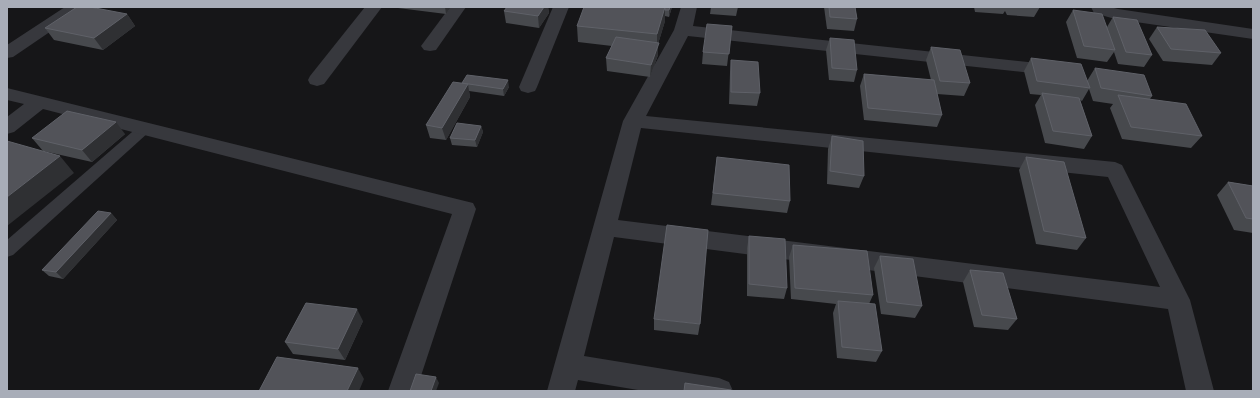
<svg xmlns="http://www.w3.org/2000/svg" width="1260" height="398" viewBox="0 0 1260 398" font-family="'Alegreya Sans',sans-serif">
  <style>
    .lines { fill: none; stroke-linecap: round; stroke-linejoin: round }
    .service { fill: #37383d; fill-rule: evenodd }
    .minor { fill: #37383d; fill-rule: evenodd }
    .wall { fill: #47494d }
    .shaded-wall { fill: #2f3033 }
    .building { fill: #525359; stroke: #5f6168 }
  </style>
  <rect width="100%" height="100%" fill="#161618"/>
  <g class="lines">
    <polygon class="service" points="144,124 149,126 151,129 149,132 13,255 7,257 7,240 139,126"/>
    <g class="minor">
      <polygon points="65,7 84,7 82,10 13,57 7,58 7,45"/>
      <polygon points="365,7 382,7 324,84 317,86 310,84 308,80 310,76"/>
      <polygon points="450,7 466,7 436,50 430,51 424,50 421,46"/>
      <polygon points="553,7 569,7 537,87 535,91 528,93 521,91 519,87"/>
      <path d="M681,7H697L693,26L1056,65L1059,69L1056,73L1050,75L688,36L646,116L1115,162L1122,165L1190,300L1214,391H1186L1168,309L614,237L584,356L719,378L729,382L733,391H644L578,380L575,391H547L623,121L674,30ZM641,128L1108,177L1160,287L618,220Z"/>
      <polygon points="1091,7 1110,7 1118,9 1253,29 1253,39 1115,19 1094,13"/>
      <polygon points="7,88 473,203 476,209 416,391 388,391 452,214 43,109 14,132 7,134 7,117 24,104 7,100"/>
    </g>
  </g>
  <g class="wall">
    <polygon points="397,7 451,7 446,14 398,8"/>
    <polygon points="507,7 548,7 549,13 539,28 506,23 504,11"/>
    <polygon points="672,7 669,17 665,16 665,21 658,44 658,55 650,77 607,71 606,58 612,46 578,42 577,26"/>
    <polygon points="711,7 738,7 736,16 710,14"/>
    <polygon points="824,7 855,7 857,19 854,31 827,29"/>
    <polygon points="974,7 1040,7 1034,17 1007,15 1005,11 1003,14 975,12"/>
    <polygon points="1073,10 1107,27 1113,17 1152,55 1144,67 1118,64 1114,52 1107,62 1077,58 1066,22"/>
    <polygon points="127,14 135,26 103,50 54,40 45,28"/>
    <polygon points="732,26 727,66 702,64 703,52"/>
    <polygon points="1157,27 1221,53 1212,65 1163,61 1149,39"/>
    <polygon points="830,38 857,70 854,82 829,80 826,50"/>
    <polygon points="931,47 970,83 964,96 937,94 942,115 937,127 864,120 860,86 864,74 931,80 926,60"/>
    <polygon points="1031,58 1087,81 1095,68 1152,96 1150,99 1202,136 1191,148 1122,139 1110,108 1113,104 1093,101 1089,89 1082,101 1080,100 1092,136 1084,149 1045,143 1035,105 1041,95 1030,94 1024,71"/>
    <polygon points="731,60 760,93 757,106 729,104 730,73"/>
    <polygon points="462,83 509,87 504,96 469,91 470,97 446,140 430,138 426,125"/>
    <polygon points="481,126 483,132 477,147 452,145 450,138"/>
    <polygon points="125,134 92,162 43,151 32,138"/>
    <polygon points="832,136 864,176 859,188 827,184 828,149"/>
    <polygon points="717,157 790,201 787,213 711,205"/>
    <polygon points="1026,157 1086,238 1077,250 1036,244 1019,170"/>
    <polygon points="1228,182 1253,186 1253,233 1234,230 1217,195"/>
    <polygon points="111,213 117,220 63,279 49,276 42,270"/>
    <polygon points="749,236 787,288 784,299 747,296 747,248"/>
    <polygon points="793,245 873,295 869,304 882,351 876,362 837,358 833,313 836,304 791,299 789,257"/>
    <polygon points="880,256 922,306 915,318 881,314 874,268"/>
    <polygon points="970,270 1017,319 1008,330 974,327 963,282"/>
    <polygon points="654,319 700,324 698,335 654,330"/>
    <polygon points="363,321 345,360 293,354 285,342"/>
  </g>
  <g class="shaded-wall">
    <polygon points="445,7 451,7 446,14"/>
    <polygon points="544,7 548,7 549,13 539,28 538,16"/>
    <polygon points="665,7 665,21 658,44 658,55 650,77 651,65 657,47 657,34"/>
    <polygon points="670,7 672,7 669,17 669,10"/>
    <polygon points="127,14 135,26 103,50 94,38"/>
    <polygon points="508,80 509,87 504,96 503,89"/>
    <polygon points="468,84 470,97 446,140 442,128"/>
    <polygon points="116,122 125,134 92,162 82,150"/>
    <polygon points="481,126 483,132 477,147 475,140"/>
    <polygon points="60,156 74,173 7,226 7,197"/>
    <polygon points="111,213 117,220 63,279 56,272"/>
    <polygon points="357,309 363,321 345,360 338,349"/>
    <polygon points="358,368 364,379 359,391 347,391"/>
    <polygon points="436,377 439,383 436,391 431,391"/>
  </g>
  <g class="building">
    <polygon points="77,7 90,7 127,14 94,38 45,28"/>
    <polygon points="507,7 544,7 538,16 504,11"/>
    <polygon points="584,7 665,7 657,34 577,26"/>
    <polygon points="665,7 670,7 669,10 665,10"/>
    <polygon points="829,7 855,7 857,19 830,17"/>
    <polygon points="1073,10 1102,14 1115,50 1084,46"/>
    <polygon points="1113,17 1137,20 1152,55 1126,52"/>
    <polygon points="707,24 732,26 729,54 703,52"/>
    <polygon points="1157,27 1205,30 1221,53 1171,49"/>
    <polygon points="616,37 659,43 651,65 606,58"/>
    <polygon points="830,38 854,40 857,70 832,68"/>
    <polygon points="931,47 960,50 970,83 940,81"/>
    <polygon points="1031,58 1081,64 1090,88 1037,81"/>
    <polygon points="731,60 758,62 760,93 731,92"/>
    <polygon points="1095,68 1144,75 1152,96 1101,88"/>
    <polygon points="864,74 934,80 942,115 868,108"/>
    <polygon points="467,75 508,80 503,89 462,83"/>
    <polygon points="453,82 468,84 442,128 426,125"/>
    <polygon points="1042,93 1079,98 1092,136 1053,131"/>
    <polygon points="1118,95 1186,104 1202,136 1131,127"/>
    <polygon points="67,111 116,122 82,150 32,138"/>
    <polygon points="457,123 481,126 475,140 450,138"/>
    <polygon points="832,136 863,141 864,176 830,171"/>
    <polygon points="7,141 60,156 7,197"/>
    <polygon points="717,157 789,165 790,201 713,193"/>
    <polygon points="1026,157 1064,162 1086,238 1044,231"/>
    <polygon points="1228,182 1253,186 1253,219 1246,218"/>
    <polygon points="98,211 111,213 56,272 42,270"/>
    <polygon points="667,225 708,230 700,324 654,319"/>
    <polygon points="749,236 785,239 787,288 749,284"/>
    <polygon points="793,245 867,251 873,295 795,288"/>
    <polygon points="880,256 913,259 922,306 887,302"/>
    <polygon points="970,270 1003,273 1017,319 982,315"/>
    <polygon points="838,301 875,304 882,351 842,347"/>
    <polygon points="306,303 357,309 338,349 285,342"/>
    <polygon points="277,357 358,368 347,391 259,391"/>
    <polygon points="416,374 436,377 431,391 410,391"/>
    <polygon points="685,383 731,390 730,391 684,391"/>
  </g>
  <rect width="1260" height="398" fill="none" stroke="#a8adb8" stroke-width="16"/>
</svg>
